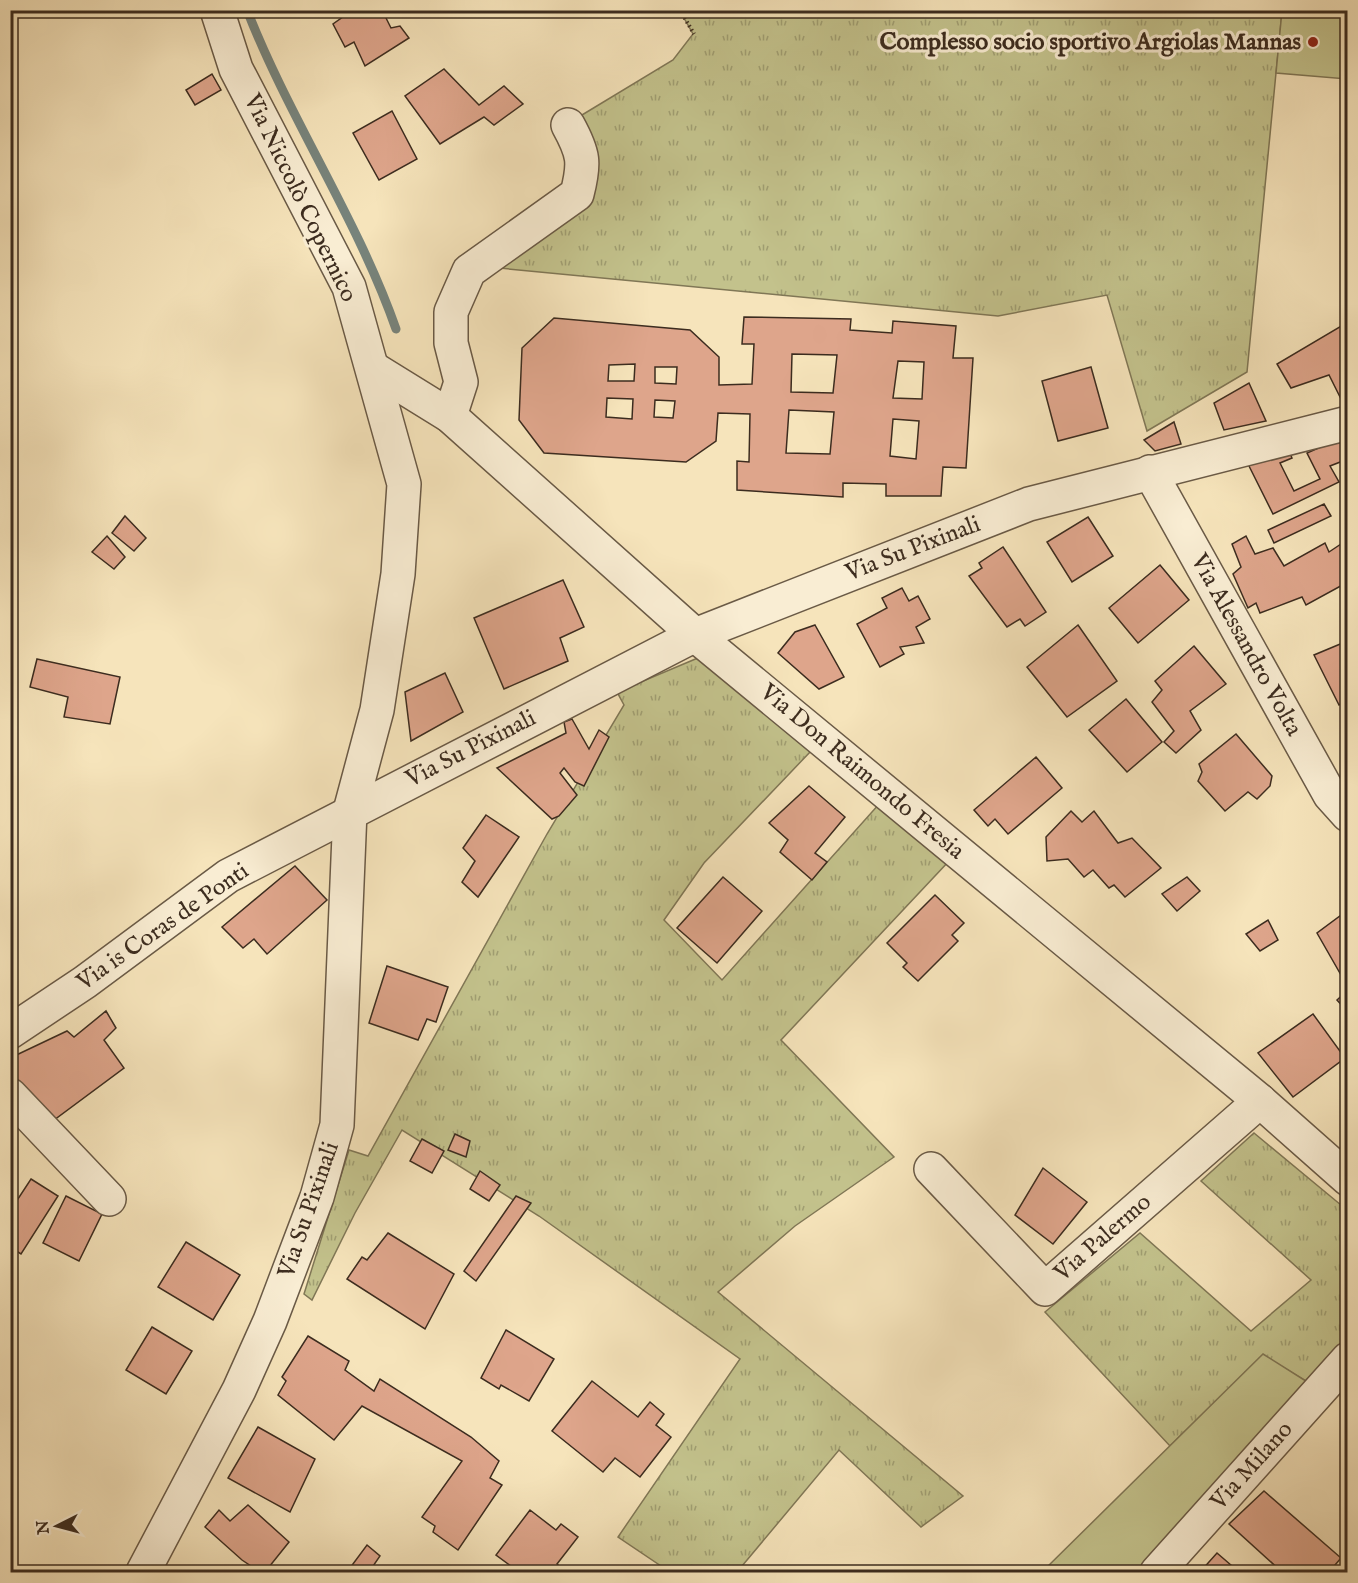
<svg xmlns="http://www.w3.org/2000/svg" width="1358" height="1583" viewBox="0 0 1358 1583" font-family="'IM FELL English',serif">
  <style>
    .grass { fill: url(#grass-tufts); stroke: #807756; stroke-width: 1.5 }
    .green { fill: #c3c28c; stroke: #807756; stroke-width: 1.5 }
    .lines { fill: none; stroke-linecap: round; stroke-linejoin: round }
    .stream { stroke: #77837b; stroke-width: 9 }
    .building { fill: #dea58b; stroke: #3c2c1f; stroke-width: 1.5; fill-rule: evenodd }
    .minor-casing { stroke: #6a5a46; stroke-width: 36 }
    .path { stroke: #3c2c1f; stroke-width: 4; stroke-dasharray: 1.5 3; stroke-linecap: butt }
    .minor { stroke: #f9edd3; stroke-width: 33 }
    .poi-dot { fill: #8f2418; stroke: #f9edd3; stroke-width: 2 }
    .labels { text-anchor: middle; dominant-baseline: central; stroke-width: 6; stroke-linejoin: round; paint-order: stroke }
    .poi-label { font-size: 24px; font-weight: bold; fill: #3c2c1f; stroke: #f9edd3; text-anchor: end }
    .street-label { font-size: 24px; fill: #3c2c1f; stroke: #f9edd3 }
  </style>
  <defs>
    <pattern id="grass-tufts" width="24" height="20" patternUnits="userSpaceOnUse" patternTransform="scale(1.5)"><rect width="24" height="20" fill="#c3c28c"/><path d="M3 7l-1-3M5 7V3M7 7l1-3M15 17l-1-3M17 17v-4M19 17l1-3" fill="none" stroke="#a09e72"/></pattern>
  </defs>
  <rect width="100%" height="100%" fill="#f6e4bb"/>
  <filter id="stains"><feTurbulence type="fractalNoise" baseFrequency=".00333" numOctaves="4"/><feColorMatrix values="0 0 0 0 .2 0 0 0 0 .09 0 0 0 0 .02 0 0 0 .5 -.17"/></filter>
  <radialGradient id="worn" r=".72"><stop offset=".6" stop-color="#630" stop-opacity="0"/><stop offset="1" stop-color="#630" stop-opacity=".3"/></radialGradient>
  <g class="grass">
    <polygon points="680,11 1282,11 1247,372 1147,431 1107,295 998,316 488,267 589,195 577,118 673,60 693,34"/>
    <polygon points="705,655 811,751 704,863 664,920 722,980 880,803 949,861 781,1040 894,1157 795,1226 718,1292 963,1496 921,1527 839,1450 737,1572 670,1572 618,1537 740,1359 539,1216 402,1130 355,1213 312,1300 304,1294 349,1150 368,1156 547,834 624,705 617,692"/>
    <polygon points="1254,1133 1347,1210 1347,1340 1309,1383 1263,1355 1170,1446 1045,1312 1140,1233 1251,1331 1311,1280 1201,1181"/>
  </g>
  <g class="green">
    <polygon points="1282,11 1347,11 1347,79 1276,73"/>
    <polygon points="1263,1354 1309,1383 1137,1572 1042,1572"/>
  </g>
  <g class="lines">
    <path class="stream" d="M247,10C290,120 357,218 396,329"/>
  </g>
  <g class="building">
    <polygon points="345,10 382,10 391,28 400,26 409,38 365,66 354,42 345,47 333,24 347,14"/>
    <polygon points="444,69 479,105 504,86 523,104 494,125 484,117 440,144 405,96"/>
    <polygon points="212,74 221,90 195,105 186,90"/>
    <polygon points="392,111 417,159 379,180 353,133"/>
    <path d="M744,317L851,319L850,330L892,333L893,321L956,326L953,358H973L966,468L943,467L941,496H886V484L843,483V497L737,490V461L749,462L750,414L718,413L716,441L686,462L544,453L519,420L522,348L554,318L690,330L719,357V385L752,384L754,344H742ZM792,354L837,355L833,393L791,392ZM898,361L924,362L922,399L893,398ZM635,364L634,381H608L609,365ZM655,367H677L676,384L655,383ZM607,398L633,399L632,419L606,417ZM655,400L675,401L673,418L654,417ZM789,410L834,412L830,454L786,453ZM893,419L919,421L916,459L890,456Z"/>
    <polygon points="1348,322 1348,402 1343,403 1329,375 1291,388 1277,364"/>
    <polygon points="1091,367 1108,428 1058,441 1042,381"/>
    <polygon points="1249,383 1266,421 1224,430 1214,403"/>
    <polygon points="1174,422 1181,444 1155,451 1144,440"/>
    <polygon points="1341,438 1348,459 1330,466 1339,482 1273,514 1246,460 1287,446 1292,458 1280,463 1294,491 1320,479 1307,453"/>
    <polygon points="1324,504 1331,516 1274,543 1268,530"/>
    <polygon points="125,516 146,538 134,551 112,533"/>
    <polygon points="1088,517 1113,556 1072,582 1047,542"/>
    <polygon points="107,536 125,557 114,569 92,552"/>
    <polygon points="1246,536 1255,554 1273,548 1284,566 1325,543 1329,552 1344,542 1348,549 1348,582 1306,605 1302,597 1260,613 1256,603 1248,608 1233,574 1241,567 1232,544"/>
    <polygon points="1003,547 1046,612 1025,626 1020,619 1007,627 969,576 982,568 979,563"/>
    <polygon points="1160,565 1189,600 1138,643 1109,608"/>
    <polygon points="563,580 584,627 560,638 568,661 504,689 474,618"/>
    <polygon points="902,588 909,601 918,596 930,619 916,627 924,643 900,647 904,654 880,667 857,624 887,608 882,598"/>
    <polygon points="815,625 844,677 819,689 778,653 795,632"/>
    <polygon points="1078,625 1117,681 1067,717 1027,667"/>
    <polygon points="1345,642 1348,648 1348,700 1339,705 1314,655"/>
    <polygon points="1194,646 1226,684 1190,711 1201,730 1176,753 1164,742 1174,731 1152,702 1162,690 1155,681"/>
    <polygon points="37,659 120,677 110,724 64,717 68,697 30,687"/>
    <polygon points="445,673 463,712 411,741 405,692"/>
    <polygon points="1126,699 1162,742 1127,772 1089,730"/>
    <polygon points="572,719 589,749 599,730 609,737 584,786 575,782 564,768 560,773 577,795 559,816 552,819 497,768 566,733 564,722"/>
    <polygon points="1236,734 1272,776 1270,786 1257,799 1248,792 1225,811 1198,781 1202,772 1199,764"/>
    <polygon points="1036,757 1062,788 1008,834 995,819 988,826 974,810"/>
    <polygon points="809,786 845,817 815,853 827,862 812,880 780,852 788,840 769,823"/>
    <polygon points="1071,811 1082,822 1094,811 1118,843 1132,838 1161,868 1125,897 1114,885 1109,888 1093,870 1084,877 1068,859 1047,861 1046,837"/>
    <polygon points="486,815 519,837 478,897 462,882 475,861 463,848"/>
    <polygon points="295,866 327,900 267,954 254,939 243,948 222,927"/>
    <polygon points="723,877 762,911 717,963 677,928"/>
    <polygon points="1187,877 1200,891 1177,911 1162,894"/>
    <polygon points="935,895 964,923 952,935 958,941 918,981 903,967 907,963 887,943"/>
    <polygon points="1348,910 1348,970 1341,975 1317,933"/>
    <polygon points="1268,920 1278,940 1260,951 1246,934"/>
    <polygon points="387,966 448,987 436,1022 427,1019 418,1040 369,1023"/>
    <polygon points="1348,990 1348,1012 1337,1000"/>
    <polygon points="106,1011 116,1028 104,1040 124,1068 50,1123 10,1081 10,1058 67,1031 74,1037"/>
    <polygon points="1313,1014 1345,1058 1293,1097 1258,1053"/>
    <polygon points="455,1134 470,1141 466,1157 448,1150"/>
    <polygon points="422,1139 444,1151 432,1173 410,1161"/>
    <polygon points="1043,1168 1087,1202 1053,1244 1015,1215"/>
    <polygon points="480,1171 500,1185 489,1201 470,1189"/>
    <polygon points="31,1179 58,1196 21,1254 10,1247 10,1211"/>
    <polygon points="66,1196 102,1214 79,1261 43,1243"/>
    <polygon points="516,1196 531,1203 476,1281 464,1271"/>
    <polygon points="388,1233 454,1274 425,1329 347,1279 362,1257 367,1260"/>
    <polygon points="186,1242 240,1275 213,1320 158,1287"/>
    <polygon points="152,1327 192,1351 166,1394 126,1370"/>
    <polygon points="506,1330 554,1359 529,1401 501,1385 499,1389 481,1378"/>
    <polygon points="308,1336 349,1361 345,1370 374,1391 380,1379 471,1437 499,1461 490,1478 502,1485 458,1550 433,1532 435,1526 422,1517 462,1461 362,1406 334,1440 278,1395 286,1381 282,1377"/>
    <polygon points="592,1381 638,1417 650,1402 664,1414 656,1425 671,1437 640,1477 615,1458 603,1472 552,1431"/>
    <polygon points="258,1427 315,1459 290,1512 228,1478"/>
    <polygon points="1264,1491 1341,1558 1329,1572 1282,1572 1229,1524"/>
    <polygon points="248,1505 289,1542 265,1572 260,1572 242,1560 205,1527 219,1510 230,1521"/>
    <polygon points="530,1510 556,1530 561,1524 578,1537 557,1564 564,1570 562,1572 519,1572 496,1555"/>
    <polygon points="367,1545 380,1556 369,1572 347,1572"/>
    <polygon points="1217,1553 1239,1572 1200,1572"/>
  </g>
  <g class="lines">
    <g class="minor-casing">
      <g id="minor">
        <polyline points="374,369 450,416 695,635 1260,1101 1348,1179"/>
        <path d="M450,416L461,382L451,343V312L469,271L577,194C585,163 584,154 568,125"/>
        <polyline points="1150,472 1330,795 1348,815"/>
        <polyline points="10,1032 85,982 228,876 695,635 1029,504 1348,423"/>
        <polyline points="10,1095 109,1199"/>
        <polyline points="931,1169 1045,1289 1260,1101"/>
        <polyline points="143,1572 239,1390 270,1321 317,1197 337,1125 350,811 377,710 398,574 404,484 349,287 236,69 217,10"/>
        <polyline points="1157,1572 1348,1359"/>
      </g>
    </g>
    <polyline class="path" points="680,10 694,34"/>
    <use href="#minor" class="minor"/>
  </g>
  <circle class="poi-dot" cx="1313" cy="42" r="6"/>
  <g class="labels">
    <g class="poi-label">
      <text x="1301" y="42">Complesso socio sportivo Argiolas Mannas</text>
    </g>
    <g class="street-label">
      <text transform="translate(300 198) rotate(64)">Via Niccolò Copernico</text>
      <text transform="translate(913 549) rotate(-21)">Via Su Pixinali</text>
      <text transform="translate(1246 645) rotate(61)">Via Alessandro Volta</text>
      <text transform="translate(471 749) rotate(-27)">Via Su Pixinali</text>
      <text transform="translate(862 772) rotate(40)">Via Don Raimondo Fresia</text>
      <text transform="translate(163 927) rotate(-35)">Via is Coras de Ponti</text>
      <text transform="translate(309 1210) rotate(-71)">Via Su Pixinali</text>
      <text transform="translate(1103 1238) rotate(-41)">Via Palermo</text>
      <text transform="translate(1252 1466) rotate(-48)">Via Milano</text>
    </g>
  </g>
  <rect width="1358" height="1583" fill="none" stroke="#f6e4bb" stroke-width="36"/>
  <rect x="12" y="12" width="1334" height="1559" fill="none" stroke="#3c2c1f" stroke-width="3"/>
  <rect x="18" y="18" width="1322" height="1547" fill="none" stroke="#3c2c1f" stroke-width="1.5"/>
  <g transform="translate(57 1526) rotate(264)" stroke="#f9edd3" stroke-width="4.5" paint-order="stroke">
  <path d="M0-4.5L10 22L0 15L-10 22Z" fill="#3c2c1f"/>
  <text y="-9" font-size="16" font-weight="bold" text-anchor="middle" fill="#3c2c1f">N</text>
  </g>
  <rect width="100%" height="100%" filter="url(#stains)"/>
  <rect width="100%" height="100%" fill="url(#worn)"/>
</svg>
